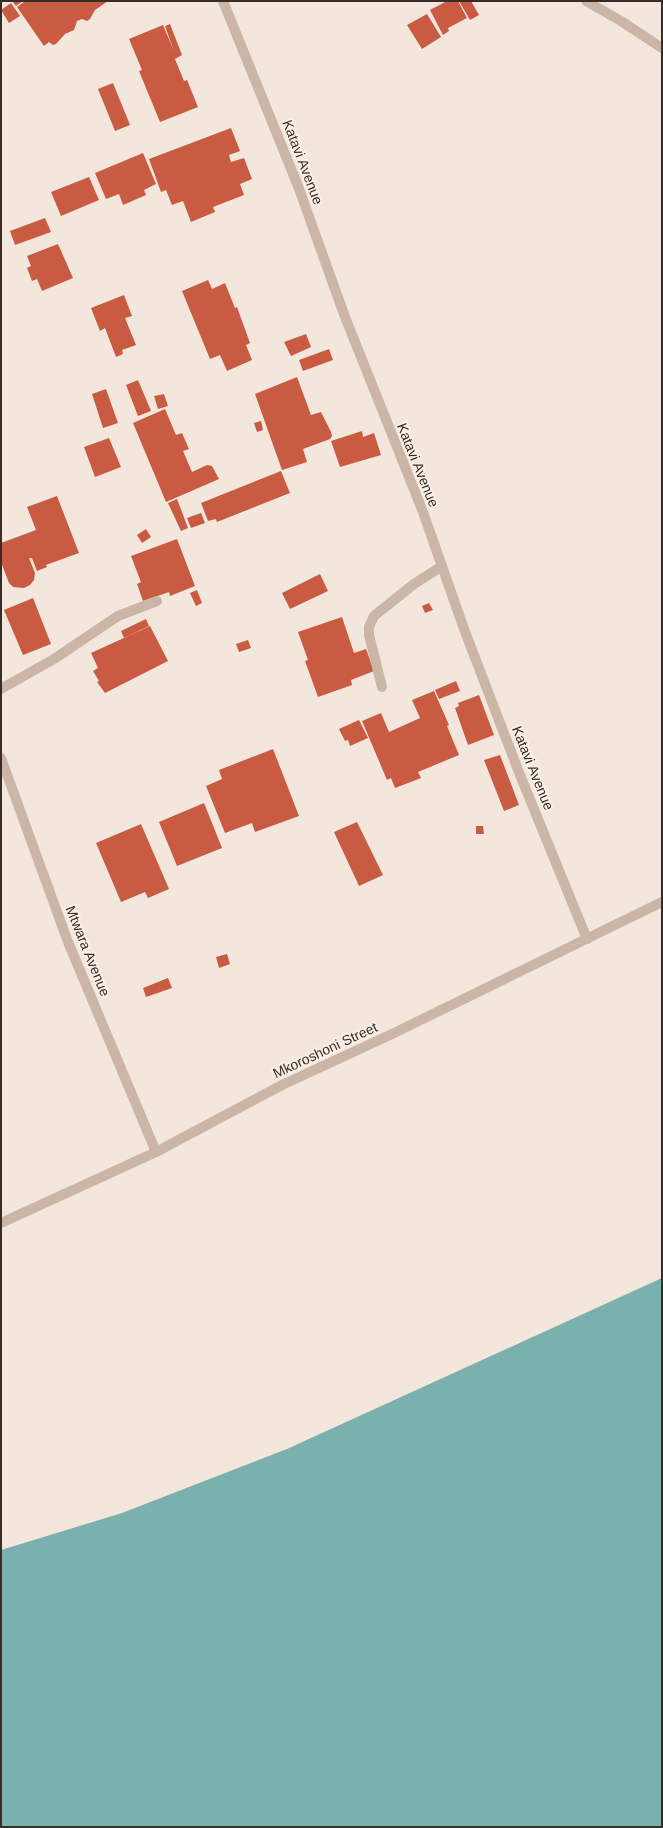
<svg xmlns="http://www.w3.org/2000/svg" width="663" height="1828" viewBox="0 0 663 1828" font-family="Helvetica,sans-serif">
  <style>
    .water { fill: #7ab1af }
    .building { fill: #c95b43 }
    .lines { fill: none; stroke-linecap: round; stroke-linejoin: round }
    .minor { stroke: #cbb5a7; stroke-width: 10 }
    .labels { text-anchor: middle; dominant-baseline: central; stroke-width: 4; stroke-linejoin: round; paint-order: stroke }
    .street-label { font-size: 14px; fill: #372c28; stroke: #faf1e8 }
  </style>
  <rect width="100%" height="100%" fill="#f3e6dc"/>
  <polygon class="water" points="662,1278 662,1827 1,1827 1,1550 122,1513 287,1449"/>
  <g class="building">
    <polygon points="12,1 23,1 16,6"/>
    <polygon points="25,1 108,1 95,10 90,19 87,21 82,19 77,21 74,30 65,34 56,44 53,45 49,42 44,46 17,7"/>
    <polygon points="447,1 458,1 467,18 448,28 449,31 443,35 430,10"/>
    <polygon points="459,1 471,1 479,15 470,20"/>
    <polygon points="11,3 20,16 9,23 1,10"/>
    <polygon points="427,14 441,37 422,49 407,25"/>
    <polygon points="170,24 182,55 175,59 184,81 187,80 198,107 160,122 139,71 142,70 129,39 163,25 174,51 165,26"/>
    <polygon points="113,83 130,125 115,131 98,89"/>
    <polygon points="231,128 240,151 229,155 231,162 244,158 252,179 240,184 244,195 213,207 215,212 191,222 183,201 172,205 166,190 161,192 149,159"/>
    <polygon points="143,153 156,184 144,190 146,195 123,205 119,194 106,199 95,173"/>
    <polygon points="89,177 99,200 61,216 51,192"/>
    <polygon points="45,218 51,232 15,245 10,231"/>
    <polygon points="58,244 73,278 42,291 37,279 32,281 27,268 31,266 27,256"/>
    <polygon points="208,280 212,289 225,283 235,308 237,307 250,343 246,345 252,360 227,371 220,355 210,359 182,291"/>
    <polygon points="124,295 132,316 125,318 136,345 122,350 123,354 116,357 105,328 100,331 91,308"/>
    <polygon points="306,334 311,347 291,356 284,342"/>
    <polygon points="329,349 333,360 303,371 299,360"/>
    <polygon points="297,377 311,415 321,412 331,432 332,436 330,439 303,449 307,462 282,470 255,394"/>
    <polygon points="138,380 151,411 138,416 126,385"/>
    <polygon points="106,389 118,423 103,428 92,394"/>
    <polygon points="164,394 168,406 158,409 154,396"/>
    <polygon points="165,409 176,435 182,433 189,449 183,451 192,472 207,465 212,466 219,479 166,502 133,423"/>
    <polygon points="261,421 263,430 257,432 254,423"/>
    <polygon points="362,431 363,437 374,433 381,455 340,467 331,441"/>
    <polygon points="109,438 121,467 95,477 84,447"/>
    <polygon points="281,471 290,493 217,522 216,519 208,521 201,503"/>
    <polygon points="57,496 79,553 46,565 47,567 37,571 32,558 29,558 35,573 34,580 30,585 24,588 13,587 9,583 1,562 1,543 36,530 27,507"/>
    <polygon points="177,499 188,528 181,531 168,503"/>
    <polygon points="201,513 205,523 191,528 187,518"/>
    <polygon points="146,529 151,537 142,543 137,535"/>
    <polygon points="177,539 195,586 170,596 169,592 143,601 137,584 141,582 131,556"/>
    <polygon points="320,574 328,591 290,609 282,593"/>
    <polygon points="197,590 202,603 196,606 190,593"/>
    <polygon points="33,598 51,644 23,655 4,610"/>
    <polygon points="429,603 433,610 425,613 422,606"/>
    <polygon points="342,617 354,653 366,649 374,671 351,680 352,685 318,697 305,661 308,660 298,632"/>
    <polygon points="146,619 149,626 124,638 121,631"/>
    <polygon points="150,626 168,661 105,693 97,682 99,681 93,671 98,668 91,653"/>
    <polygon points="248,640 251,648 239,652 236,644"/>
    <polygon points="456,681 460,691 439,699 435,690"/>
    <polygon points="434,691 449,725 447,726 459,755 418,772 421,778 395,788 391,778 387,780 362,721 381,713 389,732 420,718 412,700"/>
    <polygon points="479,695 494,735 468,745 455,708 459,706 458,703"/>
    <polygon points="359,720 368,738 350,746 348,740 345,741 339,729"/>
    <polygon points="273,749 299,816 255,832 252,823 225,833 206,786 222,779 219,770"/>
    <polygon points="500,755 519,805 504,811 484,760"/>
    <polygon points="204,803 222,848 177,866 159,822"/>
    <polygon points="357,822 383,875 359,886 334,832"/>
    <polygon points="141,824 169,889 148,898 145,892 121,902 96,843"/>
    <polygon points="476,826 483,826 484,834 476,834"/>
    <polygon points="227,954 230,964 219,968 216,957"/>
    <polygon points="168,978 172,988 146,997 143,988"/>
  </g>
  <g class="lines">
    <g class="minor">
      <polyline points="223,1 298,186 345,317 423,512 464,629 520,775 587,939"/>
      <polyline points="586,1 621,21 662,48"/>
      <polyline points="382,687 369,635 369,627 374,616 414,584 442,566"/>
      <polyline points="1,689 54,659 118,616 157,601"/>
      <polyline points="1,758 68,942 156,1152"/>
      <polyline points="1,1223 156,1152 282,1085 390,1035 662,902"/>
    </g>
  </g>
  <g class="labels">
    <g class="street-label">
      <text transform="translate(303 162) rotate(69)">Katavi Avenue</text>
      <text transform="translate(418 465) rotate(68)">Katavi Avenue</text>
      <text transform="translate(533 768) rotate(68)">Katavi Avenue</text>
      <text transform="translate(88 951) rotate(68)">Mtwara Avenue</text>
      <text transform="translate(325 1050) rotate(-25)">Mkoroshoni Street</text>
    </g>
  </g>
  <rect width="663" height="1828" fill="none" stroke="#372c28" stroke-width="4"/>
</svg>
